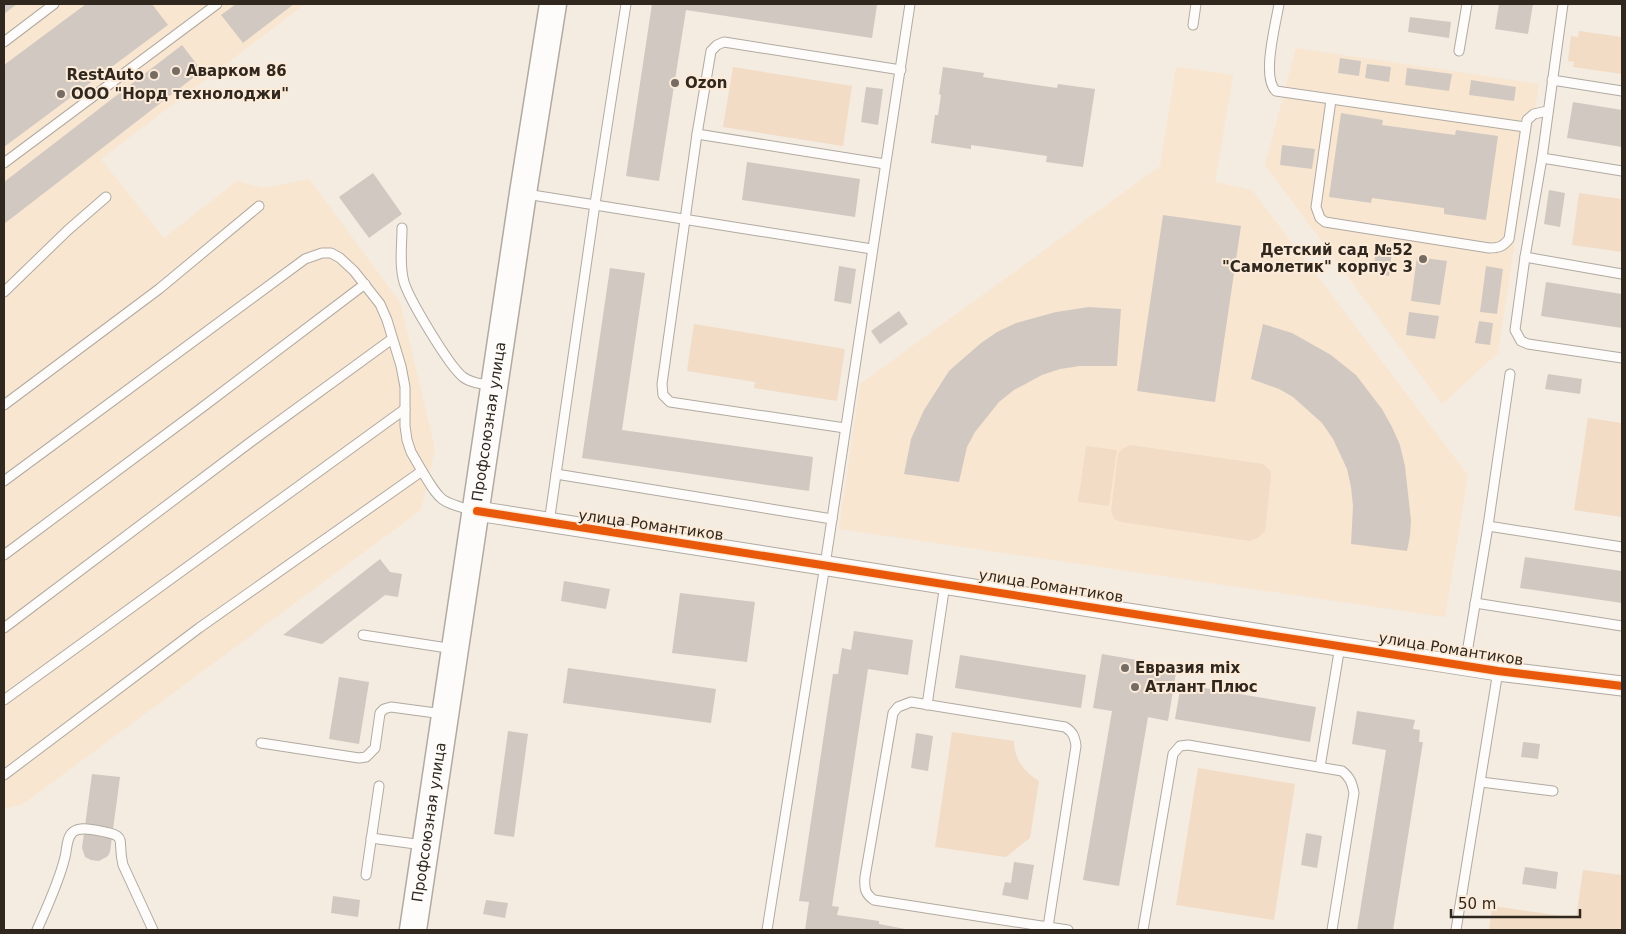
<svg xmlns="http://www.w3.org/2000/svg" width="1626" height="934" viewBox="0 0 1626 934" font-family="'DejaVu Sans',sans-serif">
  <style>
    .built { fill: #f9e6d1 }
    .green { fill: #f2dcc5 }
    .building { fill: #d1c9c1 }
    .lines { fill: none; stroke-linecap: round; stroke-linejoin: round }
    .lane-casing { stroke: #b1aaa1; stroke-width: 11 }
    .street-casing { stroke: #b1aaa1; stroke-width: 21 }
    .secondary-casing { stroke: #b1aaa1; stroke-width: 29 }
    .lane { stroke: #fdfcfa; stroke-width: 9 }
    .street { stroke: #fdfcfa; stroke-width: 19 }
    .secondary { stroke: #fdfcfa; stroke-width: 26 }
    .cycleway-casing { stroke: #fcebd9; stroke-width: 11 }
    .cycleway { stroke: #e8590c; stroke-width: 8 }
    .poi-dot { fill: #756c63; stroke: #fcebd9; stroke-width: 2 }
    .labels { text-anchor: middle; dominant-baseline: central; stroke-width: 4; stroke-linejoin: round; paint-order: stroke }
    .poi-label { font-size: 15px; font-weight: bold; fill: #30281f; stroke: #fcebd9; text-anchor: start }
    .street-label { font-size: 15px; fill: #30281f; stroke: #fcebd9 }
  </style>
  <rect width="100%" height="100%" fill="#f4ebe1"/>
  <g class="built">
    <polygon points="4,4 305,4 101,159 164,238 237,181 264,188 309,179 400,302 435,449 421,510 23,804 4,809"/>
    <polygon points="1296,48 1539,84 1498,353 1442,404 1265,165"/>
    <polygon points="1176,67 1233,75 1215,182 1252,190 1468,475 1445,617 839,529 860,384 1160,166"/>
  </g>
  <g class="green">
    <polygon points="1579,31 1622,37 1622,74 1573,67 1574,62 1568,61 1571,36 1578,37"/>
    <polygon points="733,67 852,86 843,146 723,127"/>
    <polygon points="1579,193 1622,199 1622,252 1572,245"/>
    <polygon points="694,324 845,349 837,401 754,388 755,382 687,371"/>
    <polygon points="1588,418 1622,423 1622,517 1574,510"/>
    <polygon points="1130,445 1263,464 1270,470 1271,477 1265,531 1259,537 1250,541 1121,522 1114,519 1111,511 1118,454 1122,449"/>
    <polygon points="1086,446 1117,450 1109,506 1078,502"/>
    <path d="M952,732L1014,741C1014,759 1024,772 1039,781L1030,838L1006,857L935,847Z"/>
    <polygon points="1198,768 1295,784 1274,920 1176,905"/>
    <polygon points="1583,870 1622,875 1622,930 1489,930 1492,906 1576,918"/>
  </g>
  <g class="building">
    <polygon points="4,4 17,4 4,14"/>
    <polygon points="86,4 152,4 168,25 4,147 4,65"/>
    <polygon points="236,4 294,4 243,43 221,15"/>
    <polygon points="652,4 870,4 877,5 872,38 686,10 659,181 626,176"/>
    <polygon points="1499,4 1533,4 1528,34 1495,29"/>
    <polygon points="1410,17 1451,22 1449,38 1408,32"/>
    <polygon points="182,45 202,71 4,224 4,182"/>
    <polygon points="1340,58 1361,61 1359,76 1338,73"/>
    <polygon points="1367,64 1391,67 1389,82 1365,78"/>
    <polygon points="943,67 984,73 983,77 1057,88 1058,84 1095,89 1083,167 1046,162 1047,156 971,145 971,149 931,143 935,115 938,115 941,95 939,94"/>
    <polygon points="1407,68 1452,74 1449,91 1405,85"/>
    <polygon points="1471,80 1516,87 1514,101 1469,95"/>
    <polygon points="866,87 883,89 878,125 861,122"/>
    <polygon points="1573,102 1622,110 1622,147 1567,138"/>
    <polygon points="1341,113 1383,120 1382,125 1455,135 1456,130 1498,136 1486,220 1444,214 1444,208 1372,198 1371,203 1329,197"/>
    <polygon points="1282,145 1315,149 1312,169 1280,165"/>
    <polygon points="747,162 860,179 855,217 742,200"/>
    <polygon points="373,173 402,214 369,238 339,197"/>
    <polygon points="1549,190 1565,193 1560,227 1544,224"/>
    <polygon points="1163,215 1241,226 1215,402 1137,391"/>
    <polygon points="1376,250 1392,252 1389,276 1373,273"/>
    <polygon points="1417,257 1447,261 1440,305 1411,301"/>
    <polygon points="839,266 856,269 851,304 834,301"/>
    <polygon points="1486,266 1503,269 1497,314 1480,312"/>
    <polygon points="610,268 645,273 622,430 813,457 809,491 582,458"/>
    <polygon points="1546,282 1622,294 1622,328 1541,316"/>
    <polygon points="1089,307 1121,309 1117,366 1080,366 1060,369 1042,375 1014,390 999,402 975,432 967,447 959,482 904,474 911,439 924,410 949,371 958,363 981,343 997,332 1016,323 1056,312"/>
    <polygon points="899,311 908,324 880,344 871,331"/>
    <polygon points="1409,312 1439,316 1435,339 1406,335"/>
    <polygon points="1479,321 1493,323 1490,345 1475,343"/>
    <polygon points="1263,324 1292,333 1331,355 1356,375 1382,409 1392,427 1400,445 1405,466 1411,520 1410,536 1407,551 1351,544 1353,506 1351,487 1347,469 1333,439 1322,423 1293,397 1279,389 1251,379"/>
    <polygon points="1548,374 1582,379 1580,394 1545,389"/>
    <polygon points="1525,557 1622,571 1622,603 1520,588"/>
    <polygon points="380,559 390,572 402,574 398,597 385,595 322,644 283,635"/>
    <polygon points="564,581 610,589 606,609 561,601"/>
    <polygon points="680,593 755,602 747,662 672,653"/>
    <polygon points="854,631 913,640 908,675 868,669 832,906 839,907 837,915 879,921 879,924 910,930 805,930 809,902 799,901 833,674 838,674 842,648 851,650"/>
    <polygon points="1102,654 1177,667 1168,721 1148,717 1119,886 1083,880 1112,711 1093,708"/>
    <polygon points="960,655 1086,675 1081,708 955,688"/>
    <polygon points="568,668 716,689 711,723 563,703"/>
    <polygon points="339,677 369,682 359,744 329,739"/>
    <polygon points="1181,684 1316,707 1310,742 1175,719"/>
    <polygon points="1357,711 1415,720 1413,729 1420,730 1419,742 1423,742 1393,930 1357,930 1386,750 1352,744"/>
    <polygon points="508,731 528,734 514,837 494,834"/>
    <polygon points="916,733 933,736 928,771 911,768"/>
    <polygon points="1523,742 1540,744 1538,759 1521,757"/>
    <polygon points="92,774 120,777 110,852 108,856 99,861 91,860 85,857 82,848"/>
    <polygon points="1306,833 1322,836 1317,868 1301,865"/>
    <polygon points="1014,862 1034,865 1028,900 1002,895 1005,882 1011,883"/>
    <polygon points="1525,867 1558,872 1556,889 1522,884"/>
    <polygon points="333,896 360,900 358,917 331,913"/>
    <polygon points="486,900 508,903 505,918 483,914"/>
  </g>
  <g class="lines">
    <g class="lane-casing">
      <g id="lane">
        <path d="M1279,4C1276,23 1261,78 1276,91L1525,127"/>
        <polyline points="1563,4 1542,158 1525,257 1622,274"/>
        <polyline points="1193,25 1196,4"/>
        <polyline points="4,42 54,4"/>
        <polyline points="1459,51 1467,4"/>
        <polyline points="1552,80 1622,91"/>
        <path d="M1331,100L1316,207L1320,218L1325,222L1489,248C1498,248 1503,247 1509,239L1527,120L1534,114L1547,111"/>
        <polyline points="697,134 885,164"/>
        <polyline points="1542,158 1622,171"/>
        <polyline points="4,163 217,4"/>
        <polyline points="526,194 872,249"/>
        <path d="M402,228C402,245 399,265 404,282C409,299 449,366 463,377C471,383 482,384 492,385"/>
        <polyline points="1525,257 1515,330 1521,341 1528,344 1622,358"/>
        <polyline points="4,292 68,230 106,197"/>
        <polyline points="4,405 159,289 259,206"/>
        <polyline points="845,428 670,402 663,395 662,384 697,134 711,51 717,45 724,42 901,70"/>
        <path d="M422,471C441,502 439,501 474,511"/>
        <polyline points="556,474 832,519"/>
        <polyline points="4,481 305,259 322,253 331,253 340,258 354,271 380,304 387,320 401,366 405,387 405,426 407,440 411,452 422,471 199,628 4,775"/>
        <polyline points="549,523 595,204 626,4"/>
        <polyline points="1488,526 1622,547"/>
        <polyline points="4,555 200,409 365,284"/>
        <polyline points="1475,603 1622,626"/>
        <polyline points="4,628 252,441 392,339"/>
        <polyline points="363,635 454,649"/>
        <polyline points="1465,665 1488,526 1510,374"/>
        <polyline points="4,700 405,409"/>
        <polyline points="927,705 945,584"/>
        <polyline points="261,743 359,758 366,757 375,748 380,713 384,709 391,707 443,714"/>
        <polyline points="1320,767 1340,646"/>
        <polyline points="1481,782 1553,791"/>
        <polyline points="371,838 423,845"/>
        <polyline points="366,875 379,786"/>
        <path d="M1048,927L1076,746C1075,737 1073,732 1065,727L911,702L898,707L893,713L865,877C864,888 865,894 874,900L1048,927L1068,930"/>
        <path d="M37,930C47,907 59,882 65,857C67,850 66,838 73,832C79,827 88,829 95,830C131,836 116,838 123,865L153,930"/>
        <polyline points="767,930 825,565 910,4"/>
        <path d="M1143,930L1173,754L1180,746L1188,745L1342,771C1350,777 1352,783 1354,793L1332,930"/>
        <polyline points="1456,930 1498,671"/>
      </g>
    </g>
    <g class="street-casing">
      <polyline id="street" points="477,511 1498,671 1622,686"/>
    </g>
    <g class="secondary-casing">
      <g id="secondary">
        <path id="s1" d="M413,930L523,193L553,4"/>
      </g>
    </g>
    <use href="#lane" class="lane"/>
    <use href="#street" class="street"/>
    <use href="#secondary" class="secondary"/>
    <g class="cycleway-casing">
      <polyline id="cycleway" points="477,511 1498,671 1622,686"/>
    </g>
    <use href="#cycleway" class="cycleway"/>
  </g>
  <g class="poi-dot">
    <circle cx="176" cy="71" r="5"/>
    <circle cx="154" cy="75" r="5"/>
    <circle cx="675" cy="83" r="5"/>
    <circle cx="61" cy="94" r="5"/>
    <circle cx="1423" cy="259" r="5"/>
    <circle cx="1125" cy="668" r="5"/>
    <circle cx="1135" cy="687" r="5"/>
  </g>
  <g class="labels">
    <g class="poi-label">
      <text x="186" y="71">Аварком 86</text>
      <text x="144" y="75" text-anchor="end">RestAuto</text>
      <text x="685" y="83">Ozon</text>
      <text x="71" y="94">ООО "Норд технолоджи"</text>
      <text x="1413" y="250" text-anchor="end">Детский сад №52<tspan x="1413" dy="17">"Самолетик" корпус 3</tspan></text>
      <text x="1135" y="668">Евразия mix</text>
      <text x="1145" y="687">Атлант Плюс</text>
    </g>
    <g class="street-label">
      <text stroke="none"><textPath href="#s1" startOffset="514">Профсоюзная улица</textPath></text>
      <text transform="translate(651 525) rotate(8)">улица Романтиков</text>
      <text transform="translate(1051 586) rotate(9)">улица Романтиков</text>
      <text transform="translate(1451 649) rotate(9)">улица Романтиков</text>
      <text stroke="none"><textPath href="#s1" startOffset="109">Профсоюзная улица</textPath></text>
    </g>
  </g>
  <rect width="1626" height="934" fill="none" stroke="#30281f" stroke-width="10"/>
  <path d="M1451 909v8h129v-8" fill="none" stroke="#30281f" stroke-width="2.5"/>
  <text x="1458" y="909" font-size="15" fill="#30281f" stroke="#fcebd9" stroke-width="4" paint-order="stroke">50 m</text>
</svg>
